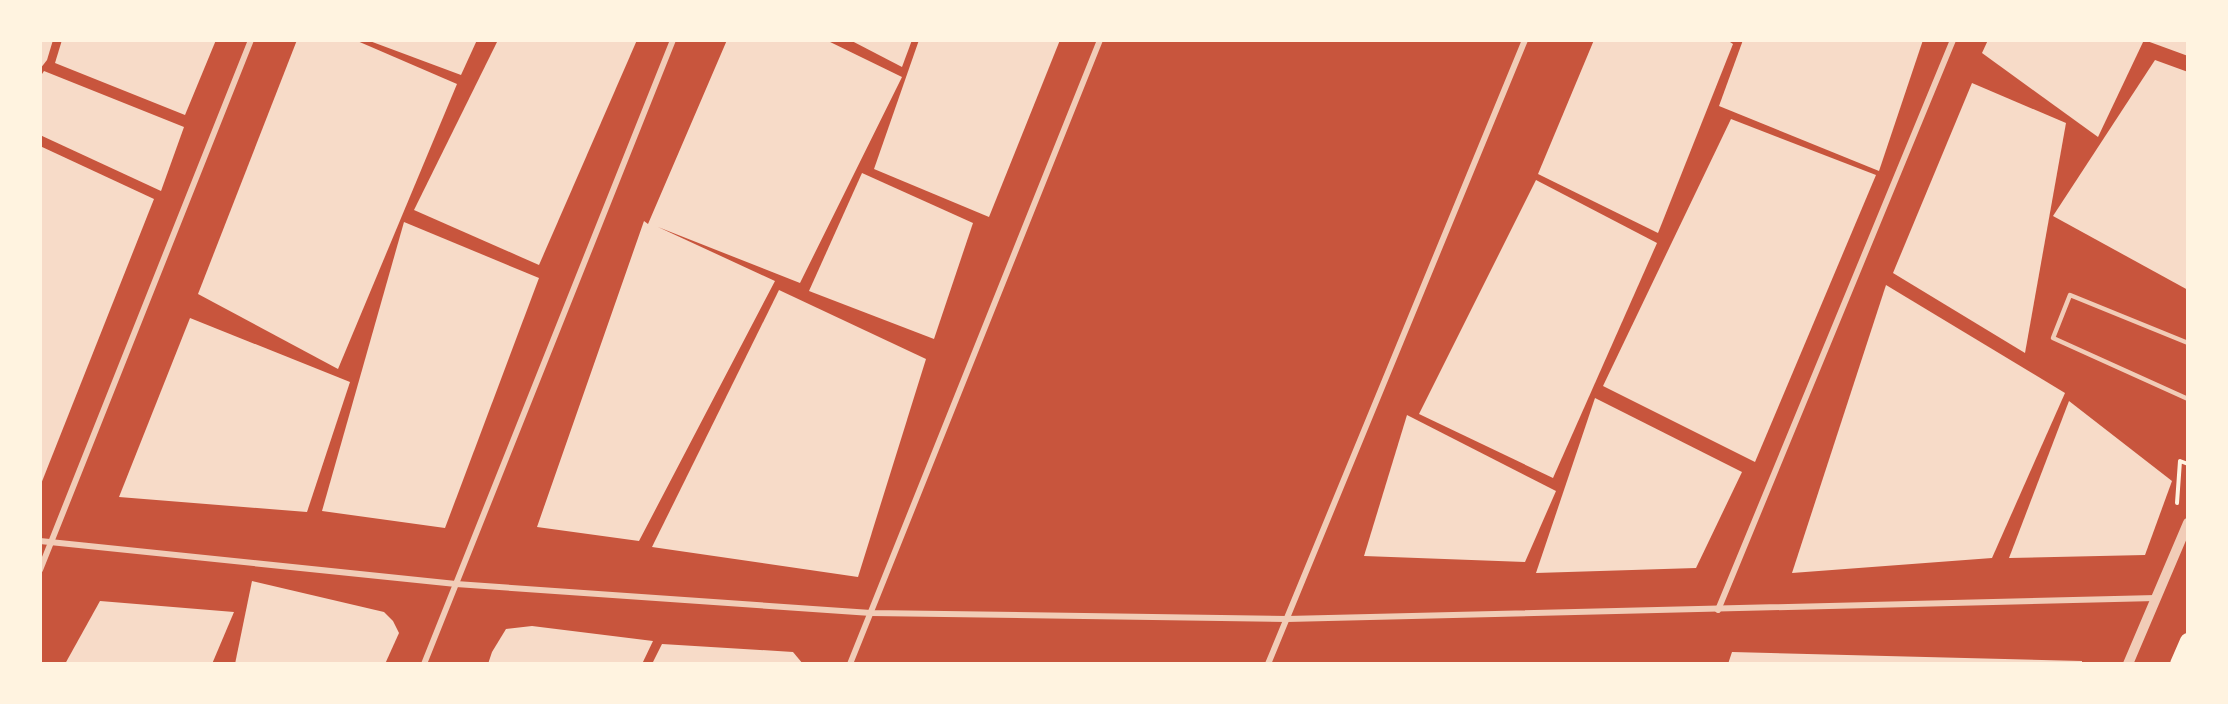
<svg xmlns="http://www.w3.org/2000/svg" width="2228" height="704" viewBox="0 0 2228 704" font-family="'PT Sans Narrow',sans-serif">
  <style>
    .building { fill: #f7dbc8 }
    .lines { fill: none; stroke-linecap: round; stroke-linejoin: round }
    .path { stroke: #fff3e0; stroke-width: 4 }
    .service { stroke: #f1ccb7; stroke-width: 4.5 }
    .minor { stroke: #f1ccb7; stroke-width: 6 }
    .tertiary { stroke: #f1ccb7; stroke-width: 10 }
    .trunk { stroke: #fff3e0; stroke-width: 16 }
  </style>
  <rect width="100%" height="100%" fill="#c8553d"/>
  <g class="building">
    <polygon points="40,40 53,40 47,60 40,69"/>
    <polygon points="62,40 216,40 185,115 55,63"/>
    <polygon points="297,40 355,40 457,84 338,369 198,294"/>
    <polygon points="367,40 477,40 461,75"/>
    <polygon points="498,40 637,40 539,265 414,210"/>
    <polygon points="727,40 826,40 902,77 800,283 658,227 775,281 639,541 537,527 644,221 648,224"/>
    <polygon points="850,40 912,40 902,67"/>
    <polygon points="919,40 1060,40 989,217 874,169"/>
    <polygon points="1594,40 1727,40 1733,44 1658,233 1538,174"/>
    <polygon points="1743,40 1923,40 1879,171 1719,106"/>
    <polygon points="1988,40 2144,40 2098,137 1982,53"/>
    <polygon points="2147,40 2188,40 2188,56 2147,41"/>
    <polygon points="2155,60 2188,72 2188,290 2053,216"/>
    <polygon points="44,71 184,127 161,191 40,135 40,77"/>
    <polygon points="1972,83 2066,123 2025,353 1893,273"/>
    <polygon points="1731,119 1876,175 1755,462 1603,386"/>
    <polygon points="40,146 154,199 41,484 40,484"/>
    <polygon points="862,173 973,223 934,339 809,291"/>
    <polygon points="1536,180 1657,243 1553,478 1419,414"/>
    <polygon points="404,222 539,278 445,528 322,511"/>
    <polygon points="1886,285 2065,393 1992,558 1792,573"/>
    <polygon points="779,290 926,359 858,577 652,547"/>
    <polygon points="190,318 350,382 307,512 119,497"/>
    <polygon points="1595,398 1742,472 1696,568 1536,573"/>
    <polygon points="2069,401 2172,481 2145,555 2009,558"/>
    <polygon points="1407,415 1556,491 1525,562 1364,556"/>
    <polygon points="252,581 384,612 393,621 399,633 385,664 235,664"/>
    <polygon points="100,601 234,612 212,664 65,664"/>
    <polygon points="532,626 653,641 642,664 488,664 492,652 506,629"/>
    <polygon points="662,644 793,652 803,664 652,664"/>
    <polygon points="1732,652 2082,661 2082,664 1728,664"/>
  </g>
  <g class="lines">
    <polyline class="path" points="2177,503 2180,461 2188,464"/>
    <polyline class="service" points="2188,343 2070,295 2053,338 2188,399"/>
    <g class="minor">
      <polyline points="40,541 456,584 871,613 1287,619 2156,598"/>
      <polyline points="40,570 251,40"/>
      <polyline points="1718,610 1953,40"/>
      <polyline points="424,664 673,40"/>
      <polyline points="850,664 1100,40"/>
      <polyline points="1268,664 1525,40"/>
    </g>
    <polyline class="tertiary" points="2128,664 2188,523"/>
    <polyline class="trunk" points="2178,664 2188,641"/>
  </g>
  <rect width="2228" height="704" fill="none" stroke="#fff3e0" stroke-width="84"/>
</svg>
